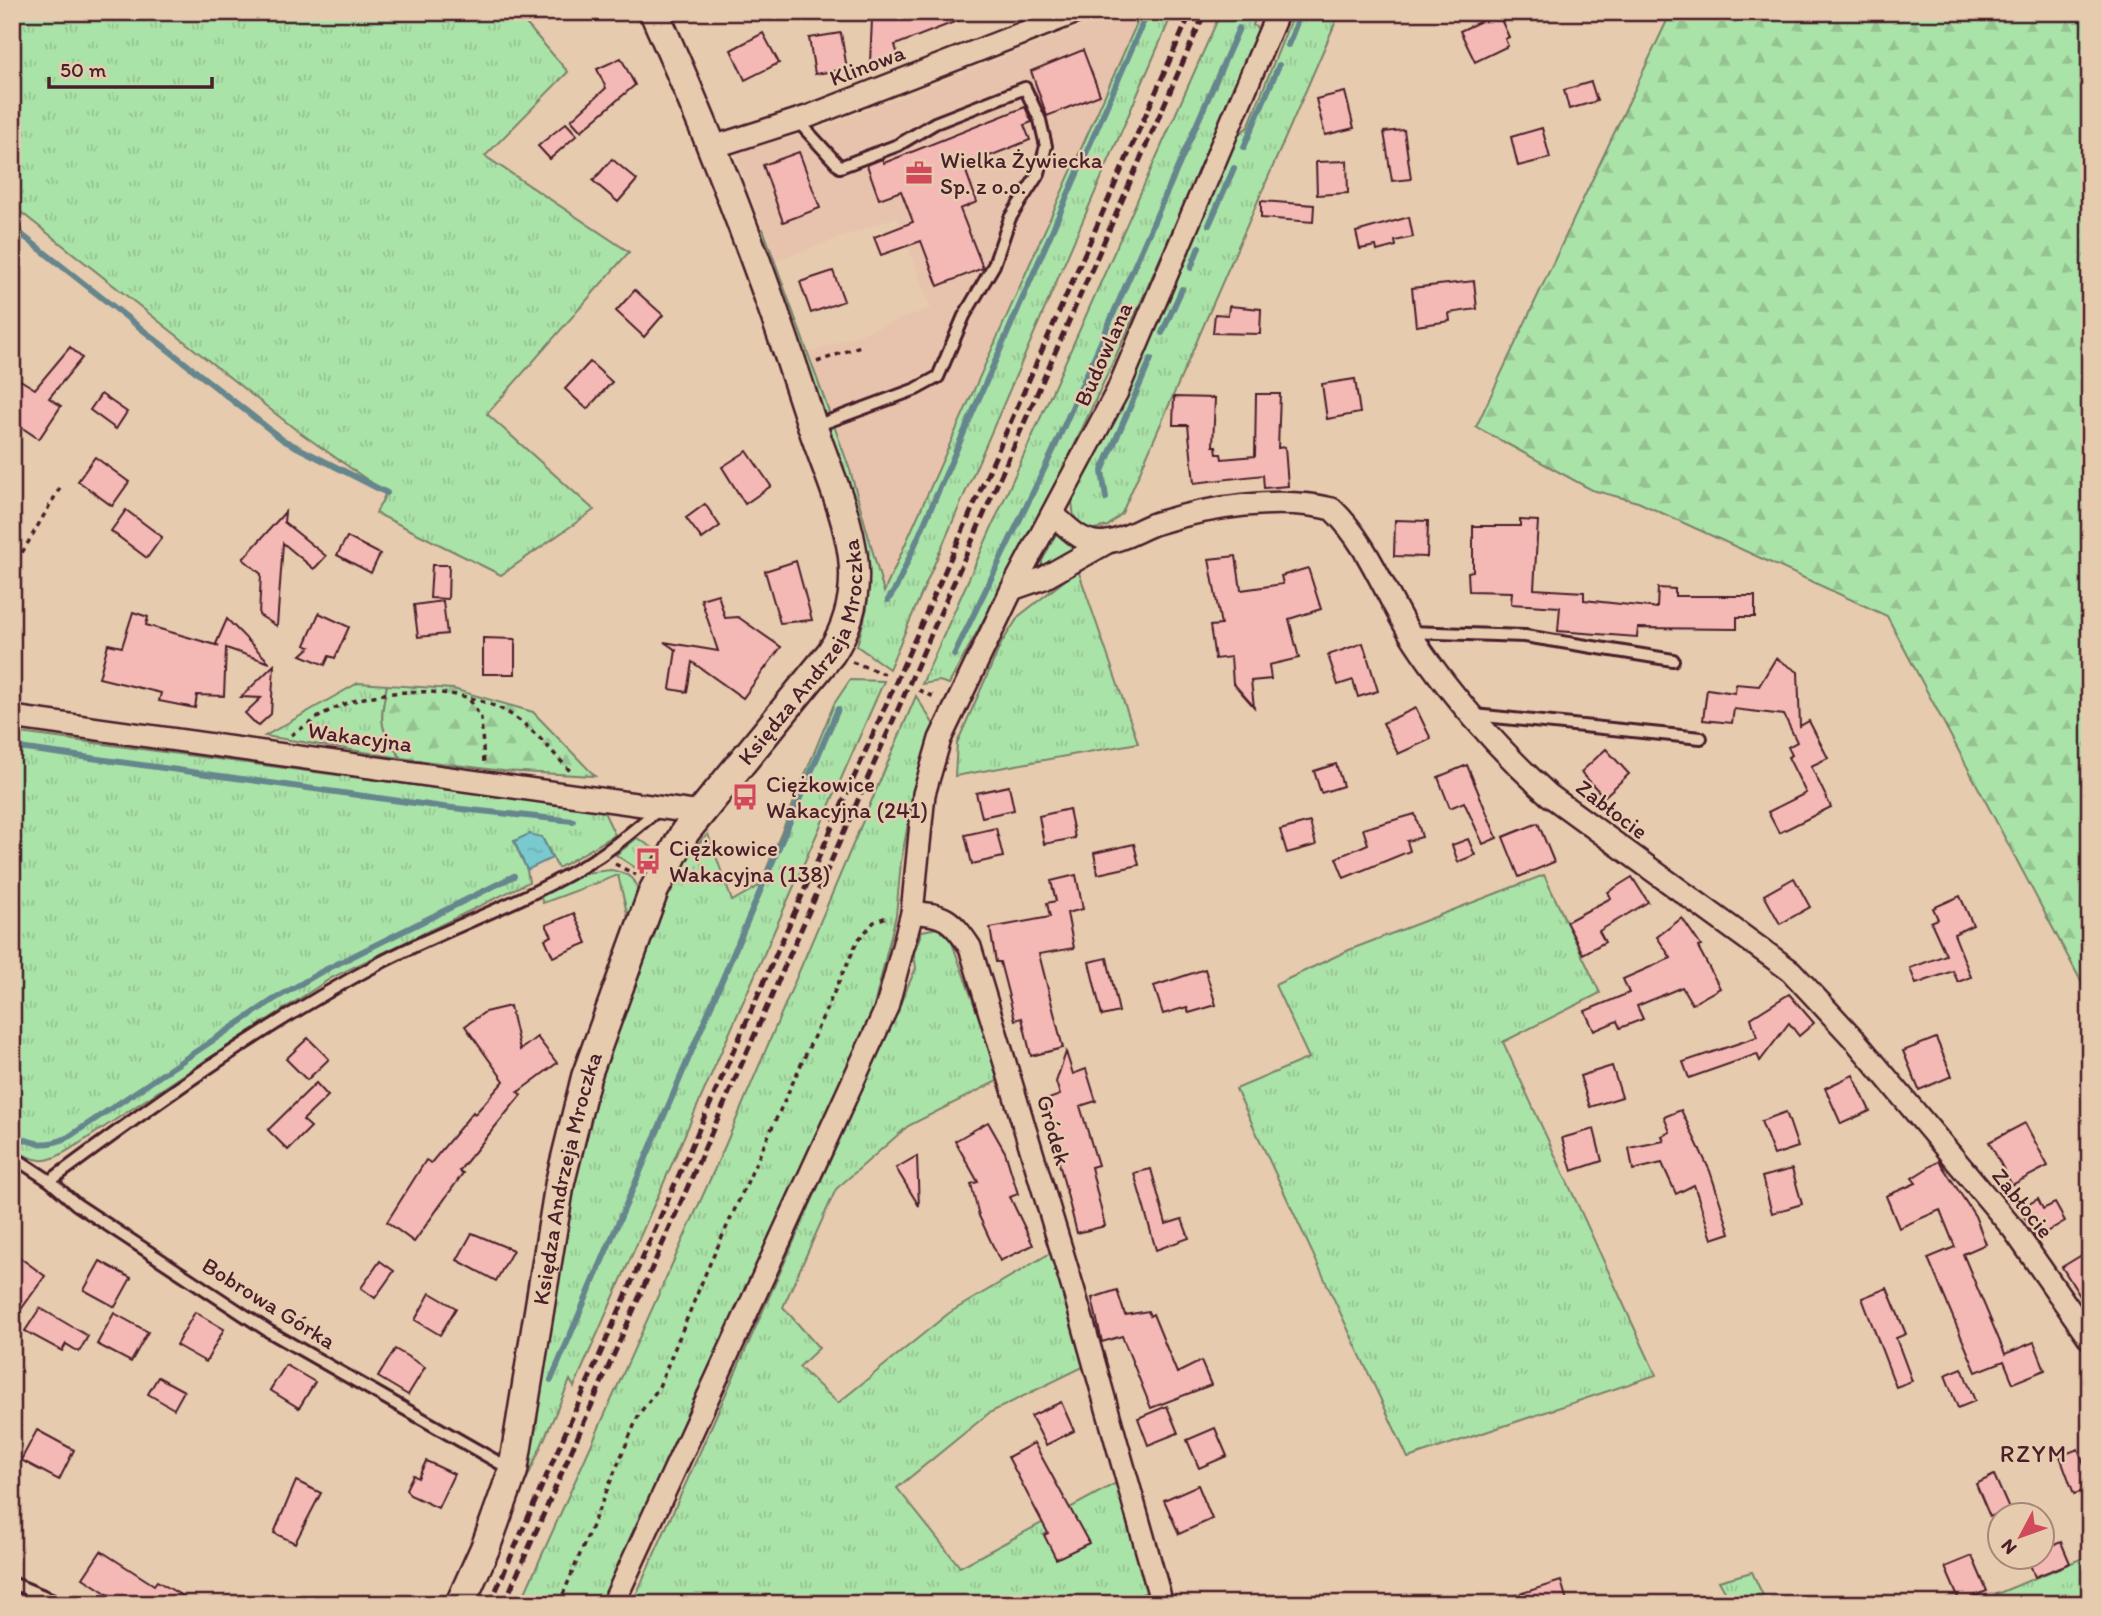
<svg xmlns="http://www.w3.org/2000/svg" width="2102" height="1616" viewBox="0 0 2102 1616" font-family="Itim,sans-serif">
  <style>
    .built { fill: #e7c3ad }
    .grass { fill: url(#grass-tufts); stroke: #7a816a; stroke-width: 2 }
    .forest { fill: url(#forest-firs); stroke: #7a816a; stroke-width: 2 }
    .water { fill: url(#water-ripples); stroke: #66868d; stroke-width: 2 }
    .lines { fill: none; stroke-linecap: round; stroke-linejoin: round }
    .stream { stroke: #66868d; stroke-width: 6 }
    .building { fill: #f4b9b4; stroke: #4a1f2b; stroke-width: 2 }
    .lane-casing { stroke: #4a1f2b; stroke-width: 16 }
    .street-casing { stroke: #4a1f2b; stroke-width: 26 }
    .secondary-casing { stroke: #4a1f2b; stroke-width: 33 }
    .path { stroke: #4a1f2b; stroke-width: 3.5; stroke-dasharray: 5 5; stroke-linecap: butt }
    .lane { stroke: #e6cbae; stroke-width: 10 }
    .street { stroke: #e6cbae; stroke-width: 21 }
    .secondary { stroke: #e6cbae; stroke-width: 28 }
    .rail { stroke: #4a1f2b; stroke-width: 5; stroke-dasharray: 10 5; stroke-linecap: butt }
    .labels { text-anchor: middle; dominant-baseline: central; stroke-width: 5; stroke-linejoin: round; paint-order: stroke }
    .street-label { font-size: 23px; fill: #4a1f2b; stroke: #e6cbae }
    .poi-label { font-size: 23px; fill: #4a1f2b; stroke: #e6cbae; text-anchor: start }
    .neighbourhood-label { font-size: 24px; letter-spacing: 2px; fill: #4a1f2b; stroke: #e6cbae }
  </style>
  <defs>
    <pattern id="grass-tufts" width="24" height="20" patternUnits="userSpaceOnUse" patternTransform="scale(1.75)"><rect width="24" height="20" fill="#aae3a8"/><path d="M3 7l-1-3M5 7V3M7 7l1-3M15 17l-1-3M17 17v-4M19 17l1-3" fill="none" stroke="#94c291"/></pattern>
    <pattern id="forest-firs" width="22" height="20" patternUnits="userSpaceOnUse" patternTransform="scale(1.75)"><rect width="22" height="20" fill="#aae3a8"/><path d="M5 1l3.5 6h-7zM16 11l3.5 6h-7z" fill="#94c291"/></pattern>
    <pattern id="water-ripples" width="26" height="14" patternUnits="userSpaceOnUse" patternTransform="scale(1.75)"><rect width="26" height="14" fill="#79cacf"/><path d="M2 4q2-2 4 0t4 0M15 11q2-2 4 0t4 0" fill="none" stroke="#6aadb2"/></pattern>
  </defs>
  <rect width="100%" height="100%" fill="#e6cbae"/>
  <filter id="ink" filterUnits="userSpaceOnUse"><feTurbulence type="fractalNoise" baseFrequency=".0143" numOctaves="2"/><feDisplacementMap in="SourceGraphic" scale="14" xChannelSelector="R" yChannelSelector="G"/><feConvolveMatrix kernelMatrix="1 2 1 2 8 2 1 2 1" color-interpolation-filters="sRGB"/></filter>
  <g filter="url(#ink)">
    <polygon class="built" points="1119,12 1125,12 1137,23 884,593 850,470 809,353 931,308 897,217 775,261 735,152 817,130"/>
    <g class="grass">
      <polygon points="12,12 516,12 568,72 485,156 629,252 487,414 594,510 501,575 376,513 386,493 295,429 12,205"/>
      <polygon points="1125,12 1173,12 889,669 857,646 867,608 868,579 756,232 763,229 850,470 884,592 1137,23"/>
      <polygon points="1221,12 1258,12 1253,25 1260,30 1144,295 1057,483 949,684 939,681 922,684"/>
      <polygon points="1294,12 1340,12 1122,513 1108,526 1089,530 1074,518 1072,501 1140,358 1236,136 1248,127"/>
      <polygon points="1056,534 1073,548 1042,566 1042,561"/>
      <polygon points="1078,570 1138,743 955,776 957,743 1001,644 1019,616"/>
      <polygon points="850,680 884,681 574,1387 570,1380 525,1483 583,1126 637,973 673,883 694,848 708,834 732,901 760,885 834,704"/>
      <path d="M358,683L387,685C380,721 378,728 401,758L265,736Z"/>
      <polygon points="916,696 934,725 916,780 901,862 896,915 873,1010 816,1140 600,1604 520,1604 725,1146"/>
      <path d="M12,732L603,810L615,835L558,868L542,837L514,841L527,870L529,882L331,978L77,1145C49,1162 41,1167 12,1148Z"/>
      <polygon points="637,838 658,851 645,874 616,855"/>
      <path d="M611,870C645,876 640,892 628,917L618,875L543,903L540,896L585,873Z"/>
      <polygon points="1544,875 1600,993 1503,1042 1656,1375 1408,1458 1236,1089 1309,1058 1275,985 1349,950"/>
      <polygon points="938,928 951,940 1001,1079 908,1126 836,1189 783,1307 819,1348 799,1367 838,1403 949,1313 1052,1252 1083,1367 989,1413 897,1488 960,1567 1118,1482 1147,1592 1118,1604 632,1604 916,968 914,953 922,931"/>
      <polygon points="2090,1555 2090,1604 1973,1604"/>
      <polygon points="1752,1572 1767,1604 1732,1604 1719,1581"/>
    </g>
    <g class="forest">
      <polygon points="1671,12 2090,12 2090,998 1887,616 1638,502 1592,490 1476,427"/>
      <path d="M387,685L453,689L533,712L595,776L503,771L401,758C378,728 380,721 387,685Z"/>
    </g>
    <polygon class="water" points="529,834 542,837 552,858 527,870 514,841"/>
    <g class="lines">
      <g class="stream">
        <polyline points="1288,45 1300,15"/>
        <polyline points="1244,147 1279,65"/>
        <polyline points="1209,225 1234,168"/>
        <polyline points="12,227 283,440 387,493"/>
        <polyline points="1191,268 1199,247"/>
        <polyline points="1162,333 1182,289"/>
        <polyline points="1106,498 1102,471 1151,359"/>
        <polyline points="888,600 896,588 1146,16"/>
        <polyline points="954,655 1053,451 1239,28"/>
        <polyline points="12,747 443,807 573,821"/>
        <path d="M12,1133C32,1145 46,1147 67,1138L273,1000L321,972L514,876"/>
        <polyline points="551,1380 838,709"/>
      </g>
    </g>
    <g class="building">
      <polygon points="892,12 975,12 975,14 895,45 898,55 870,63 872,20"/>
      <polygon points="1498,13 1509,37 1505,39 1508,46 1475,62 1460,31"/>
      <polygon points="763,33 779,63 745,80 731,50"/>
      <polygon points="841,33 847,69 815,74 809,38"/>
      <polygon points="1083,50 1100,95 1047,116 1031,71"/>
      <polygon points="621,58 635,85 581,131 571,120 606,88 597,69"/>
      <polygon points="1591,82 1597,101 1569,109 1564,90"/>
      <polygon points="1345,92 1354,128 1325,135 1316,99"/>
      <polygon points="1025,107 1032,122 1024,125 1030,140 964,166 977,202 960,209 983,268 938,286 921,241 881,255 874,237 913,222 901,191 879,199 867,165 882,159 884,163"/>
      <polygon points="566,123 577,135 550,159 538,146"/>
      <polygon points="1542,128 1550,158 1518,166 1511,137"/>
      <polygon points="1404,130 1411,179 1392,181 1384,132"/>
      <polygon points="799,152 820,208 783,222 763,165"/>
      <polygon points="612,159 637,180 618,202 593,181"/>
      <polygon points="1347,161 1348,193 1317,195 1316,162"/>
      <polygon points="1261,201 1314,205 1313,222 1261,218"/>
      <polygon points="1409,217 1413,237 1395,241 1396,246 1377,251 1376,246 1360,249 1356,232"/>
      <polygon points="833,271 844,301 811,313 800,282"/>
      <polygon points="1474,281 1477,309 1449,313 1450,321 1416,326 1412,288"/>
      <polygon points="635,290 663,315 644,337 616,311"/>
      <polygon points="1229,306 1261,309 1260,334 1213,333 1215,314 1228,315"/>
      <polygon points="70,347 82,358 49,398 61,406 39,439 12,421 12,375 35,389"/>
      <polygon points="590,362 612,382 587,409 565,389"/>
      <polygon points="1355,379 1360,413 1327,419 1322,384"/>
      <polygon points="101,394 127,412 116,429 90,410"/>
      <polygon points="1256,394 1280,394 1278,448 1285,447 1288,486 1264,488 1263,475 1194,483 1188,425 1173,425 1174,397 1215,398 1213,446 1216,446 1217,454 1221,454 1222,459 1255,456"/>
      <polygon points="747,451 771,486 745,504 722,467"/>
      <polygon points="95,457 129,482 112,506 78,481"/>
      <polygon points="705,504 720,526 702,539 686,518"/>
      <polygon points="126,510 162,537 147,558 111,531"/>
      <polygon points="285,512 284,522 326,556 314,569 283,543 277,626 259,615 261,574 243,559"/>
      <polygon points="1395,520 1428,521 1427,557 1394,556"/>
      <polygon points="1520,520 1538,521 1534,589 1584,592 1584,600 1657,608 1658,588 1675,589 1675,596 1755,596 1755,617 1737,617 1737,629 1638,628 1637,637 1558,631 1560,607 1511,604 1512,592 1469,591 1468,572 1473,571 1473,526 1520,526"/>
      <polygon points="347,537 380,554 371,573 337,555"/>
      <polygon points="1236,556 1241,590 1283,584 1281,576 1308,568 1321,609 1289,619 1299,658 1269,665 1271,679 1251,681 1254,707 1233,683 1231,657 1215,659 1210,626 1221,625 1209,559"/>
      <polygon points="796,561 812,620 780,623 765,571"/>
      <polygon points="432,565 449,565 448,599 430,598"/>
      <polygon points="718,594 725,618 738,617 781,647 743,698 692,662 687,692 670,689 676,650 664,642 718,651 701,599"/>
      <polygon points="443,601 447,634 418,637 414,605"/>
      <polygon points="133,612 148,617 146,625 219,646 216,644 227,619 270,663 226,648 224,696 197,695 195,708 159,701 161,693 99,678 108,644 122,647"/>
      <polygon points="319,613 349,627 335,658 329,656 325,665 301,655 310,647 305,645"/>
      <polygon points="483,638 515,639 515,674 483,674"/>
      <polygon points="1363,643 1378,691 1358,697 1353,680 1338,685 1328,655"/>
      <polygon points="1776,658 1798,672 1800,726 1809,721 1828,758 1811,766 1831,807 1779,833 1768,812 1806,793 1788,757 1792,755 1788,747 1797,742 1784,715 1734,709 1732,723 1703,720 1707,689 1735,693 1736,684 1759,686"/>
      <polygon points="274,665 271,714 258,726 245,713 261,698 241,697"/>
      <polygon points="1416,708 1431,739 1398,754 1383,723"/>
      <polygon points="1606,749 1629,774 1604,797 1581,772"/>
      <polygon points="1336,764 1343,786 1321,793 1314,771"/>
      <polygon points="1467,765 1497,838 1483,844 1464,802 1450,808 1438,777"/>
      <polygon points="1009,786 1014,810 982,817 976,793"/>
      <polygon points="1069,809 1075,838 1044,844 1039,816"/>
      <polygon points="1415,814 1422,837 1407,841 1410,851 1344,878 1336,858 1368,844 1363,829"/>
      <polygon points="1310,822 1316,845 1287,853 1280,830"/>
      <polygon points="1538,823 1554,862 1519,877 1503,837"/>
      <polygon points="996,828 1003,857 972,864 965,835"/>
      <polygon points="1468,839 1475,855 1458,862 1452,845"/>
      <polygon points="1134,844 1139,865 1098,874 1094,853"/>
      <polygon points="1076,875 1083,909 1067,913 1074,948 1039,954 1063,1048 1031,1056 1022,1018 1015,1020 1000,962 996,962 990,928 1050,917 1047,903 1056,901 1051,881"/>
      <polygon points="1632,877 1648,902 1599,931 1605,942 1583,954 1566,922 1611,898 1608,892"/>
      <polygon points="1794,878 1810,907 1780,924 1764,895"/>
      <polygon points="1960,896 1973,925 1954,934 1971,977 1958,982 1953,971 1916,984 1910,968 1946,955 1931,922 1938,919 1933,908"/>
      <polygon points="574,913 587,943 553,957 545,939 552,936 546,925"/>
      <polygon points="1682,918 1701,946 1698,947 1720,988 1692,1004 1682,987 1637,1006 1643,1019 1620,1028 1617,1021 1594,1031 1585,1011 1629,993 1623,979 1671,958 1657,937"/>
      <polygon points="1107,958 1119,1012 1102,1016 1089,962"/>
      <polygon points="1205,969 1216,1005 1189,1013 1187,1007 1163,1014 1154,986"/>
      <polygon points="1789,994 1814,1023 1799,1036 1789,1023 1760,1061 1757,1054 1689,1078 1683,1062 1757,1037 1751,1018"/>
      <polygon points="510,1006 520,1050 537,1037 557,1063 518,1092 521,1095 459,1171 463,1173 414,1242 387,1222 426,1160 431,1163 473,1112 475,1114 504,1081 465,1026 485,1012"/>
      <polygon points="308,1038 329,1059 307,1080 286,1059"/>
      <polygon points="1936,1038 1952,1076 1919,1090 1903,1051"/>
      <polygon points="1066,1052 1073,1074 1086,1069 1096,1101 1080,1106 1098,1165 1091,1167 1105,1226 1077,1233 1054,1143 1059,1141 1046,1100 1060,1095 1056,1082"/>
      <polygon points="1612,1066 1622,1097 1590,1107 1580,1076"/>
      <polygon points="1853,1075 1870,1111 1841,1124 1825,1088"/>
      <polygon points="316,1083 328,1096 303,1120 311,1127 288,1150 268,1130"/>
      <polygon points="1681,1110 1710,1171 1730,1233 1712,1239 1694,1185 1676,1194 1662,1163 1633,1170 1629,1148 1664,1141 1662,1136 1670,1132 1664,1117"/>
      <polygon points="1786,1112 1798,1147 1774,1155 1761,1121"/>
      <polygon points="988,1122 1005,1152 1018,1194 1010,1197 1033,1245 1000,1261 979,1216 971,1184 978,1182 955,1141"/>
      <polygon points="2025,1123 2048,1166 2012,1185 1989,1142"/>
      <polygon points="1594,1129 1602,1161 1572,1171 1562,1138"/>
      <polygon points="917,1156 919,1206 896,1168"/>
      <polygon points="1939,1161 1975,1216 1986,1244 1963,1254 2005,1354 2034,1342 2045,1370 2013,1383 2004,1361 1976,1372 1928,1258 1955,1247 1940,1210 1899,1228 1886,1196 1916,1183 1912,1178"/>
      <polygon points="1151,1169 1166,1224 1182,1219 1189,1238 1156,1250 1134,1173"/>
      <polygon points="1792,1169 1802,1204 1772,1213 1762,1177"/>
      <polygon points="2038,1199 2043,1209 2055,1203 2065,1221 2036,1238 2020,1209"/>
      <polygon points="472,1233 513,1250 496,1281 457,1260"/>
      <polygon points="2090,1250 2090,1312 2062,1267"/>
      <polygon points="19,1257 45,1276 22,1308 12,1301 12,1268"/>
      <polygon points="100,1261 131,1278 115,1307 84,1290"/>
      <polygon points="380,1261 394,1271 375,1298 361,1288"/>
      <polygon points="1887,1288 1906,1334 1896,1338 1912,1381 1896,1387 1862,1298"/>
      <polygon points="1117,1290 1125,1315 1148,1311 1150,1316 1153,1314 1177,1373 1201,1361 1211,1385 1151,1408 1122,1336 1102,1342 1092,1298"/>
      <polygon points="430,1293 456,1308 440,1335 415,1320"/>
      <polygon points="40,1308 88,1336 79,1352 66,1344 62,1351 25,1331"/>
      <polygon points="195,1312 224,1329 206,1362 176,1345"/>
      <polygon points="114,1313 148,1332 131,1362 97,1344"/>
      <polygon points="395,1349 425,1367 408,1395 378,1377"/>
      <polygon points="286,1365 315,1382 299,1408 270,1390"/>
      <polygon points="1962,1368 1975,1401 1958,1408 1945,1375"/>
      <polygon points="158,1377 184,1391 174,1409 148,1394"/>
      <polygon points="1061,1402 1074,1431 1046,1445 1031,1416"/>
      <polygon points="1167,1406 1178,1433 1148,1445 1138,1418"/>
      <polygon points="1215,1428 1227,1456 1199,1468 1187,1440"/>
      <polygon points="37,1430 74,1450 59,1480 21,1460"/>
      <polygon points="1034,1443 1089,1543 1056,1559 1044,1535 1048,1533 1008,1457"/>
      <polygon points="2078,1449 2090,1479 2090,1489 2074,1494 2060,1456"/>
      <polygon points="426,1461 454,1474 438,1508 410,1495 406,1489 413,1475 418,1478"/>
      <polygon points="1994,1475 2009,1509 1990,1517 1976,1484"/>
      <polygon points="296,1481 321,1493 295,1543 274,1533"/>
      <polygon points="1198,1485 1212,1519 1179,1534 1164,1500"/>
      <polygon points="2061,1542 2070,1563 2035,1577 2027,1557 2042,1557 2042,1550"/>
      <polygon points="101,1551 154,1585 157,1581 196,1604 123,1604 83,1578"/>
      <polygon points="1972,1556 1987,1591 1960,1602 1945,1567"/>
      <polygon points="1561,1581 1568,1604 1500,1604 1500,1600"/>
    </g>
    <g class="lines">
      <g class="lane-casing">
        <g id="lane">
          <polyline points="797,120 840,167 898,145 935,123 1025,88 1040,120 1046,146 1039,173 1010,218 994,265 964,316 938,377 916,389 813,427"/>
          <polyline points="1409,632 1525,636 1673,660"/>
          <polyline points="1474,715 1701,738"/>
          <polyline points="12,1156 50,1181 76,1204 270,1332 510,1469"/>
          <path d="M50,1181C155,1103 262,1026 378,964C450,926 529,901 598,857C620,843 640,824 661,808"/>
          <polyline points="12,1583 63,1604"/>
        </g>
      </g>
      <g class="street-casing">
        <g id="street">
          <polyline points="713,147 807,117 1077,12"/>
          <path d="M1053,514C1068,528 1084,546 1107,542C1124,540 1141,528 1157,523C1209,507 1280,496 1332,509C1367,542 1384,591 1409,632C1444,688 1500,751 1549,795L1791,971L1854,1039L2014,1230L2090,1339"/>
          <polyline points="1012,589 1044,578 1106,543"/>
          <polyline points="12,717 700,813"/>
          <path d="M912,913C944,913 952,920 970,947L1075,1295L1162,1604"/>
          <polyline points="613,1604 887,1007 912,913 924,794 940,739 1012,589 1117,392 1278,12"/>
        </g>
      </g>
      <g class="secondary-casing">
        <g id="secondary">
          <path id="s1" d="M460,1604L486,1546L513,1471L560,1182L586,1077L654,890L685,832L831,653C850,624 857,592 853,557C847,511 826,468 812,425C767,284 715,147 654,12"/>
        </g>
      </g>
      <g class="path">
        <polyline points="817,362 860,346"/>
        <polyline points="12,570 61,486"/>
        <polyline points="852,662 887,675"/>
        <polyline points="919,690 936,698"/>
        <polyline points="470,700 481,718 484,763"/>
        <path d="M291,735C306,726 321,714 337,707C386,686 458,686 505,711C532,726 552,752 572,773"/>
        <polyline points="615,864 636,875"/>
        <polyline points="559,1604 639,1414 658,1389 707,1270 858,940 874,922 889,916"/>
      </g>
      <use href="#lane" class="lane"/>
      <use href="#street" class="street"/>
      <use href="#secondary" class="secondary"/>
      <g class="rail">
        <polyline points="490,1604 1191,12"/>
        <polyline points="504,1604 1205,12"/>
      </g>
    </g>
  </g>
  <defs>
    <g id="office-bare" transform="scale(2.1)"><path d="M-6-3h4V-5.5h4V-3h4V5H-6ZM-1-4.5V-3h2v-1.5ZM-6 0V1H6V0Z" fill="#d1495b" stroke="#e6cbae" stroke-width="2.5" paint-order="stroke"/></g>
    <g id="bus-bare" transform="scale(2.1)"><path d="M-5-6H5V4H4V6H2V4H-2V6H-4V4H-5ZM-3.5-4V0h7V-4ZM-3.5 1.2v1.5H-2V1.2ZM2 1.2v1.5H3.5V1.2Z" fill="#d1495b" stroke="#e6cbae" stroke-width="2.5" paint-order="stroke"/></g>
  </defs>
  <g fill-rule="evenodd">
    <use href="#office-bare" x="919" y="173"/>
    <use href="#bus-bare" x="745" y="797"/>
    <use href="#bus-bare" x="648" y="861"/>
  </g>
  <g class="labels">
    <g class="street-label">
      <text transform="translate(867 65) rotate(-21)">Klinowa</text>
      <text transform="translate(1103 354) rotate(-66)">Budowlana</text>
      <text stroke="none"><textPath href="#s1" startOffset="1029">Księdza Andrzeja Mroczka</textPath></text>
      <text transform="translate(360 737) rotate(8)">Wakacyjna</text>
      <text transform="translate(1612 809) rotate(37)">Zabłocie</text>
      <text transform="translate(1054 1130) rotate(74)">Gródek</text>
      <text stroke="none"><textPath href="#s1" startOffset="441">Księdza Andrzeja Mroczka</textPath></text>
      <text transform="translate(2023 1203) rotate(51)">Zabłocie</text>
      <text transform="translate(269 1303) rotate(32)">Bobrowa Górka</text>
    </g>
    <g class="poi-label">
      <text x="940" y="160">Wielka Żywiecka<tspan x="940" dy="26">Sp. z o.o.</tspan></text>
      <text x="766" y="784">Ciężkowice<tspan x="766" dy="26">Wakacyjna (241)</tspan></text>
      <text x="669" y="848">Ciężkowice<tspan x="669" dy="26">Wakacyjna (138)</tspan></text>
    </g>
    <g class="neighbourhood-label">
      <text x="2034" y="1453">RZYM</text>
    </g>
  </g>
  <rect width="2102" height="1616" fill="none" stroke="#e6cbae" stroke-width="42"/>
  <rect x="21" y="21" width="2060" height="1574" fill="none" stroke="#4a1f2b" stroke-width="2.5" filter="url(#ink)"/>
  <g transform="translate(2021 1536) rotate(229)"><circle r="33" fill="#e6cbae" stroke="#a8867a" stroke-width="2"/>
  <path d="M0-5L12 26L0 18L-12 26Z" fill="#d1495b"/>
  <text y="-10" font-size="19" font-weight="bold" text-anchor="middle" fill="#4a1f2b">N</text>
  </g>
  <path d="M49 77v10h163v-10" fill="none" stroke="#4a1f2b" stroke-width="3.5"/>
  <text x="60" y="77" font-size="21" fill="#4a1f2b" stroke="#e6cbae" stroke-width="5" paint-order="stroke">50 m</text>
</svg>
